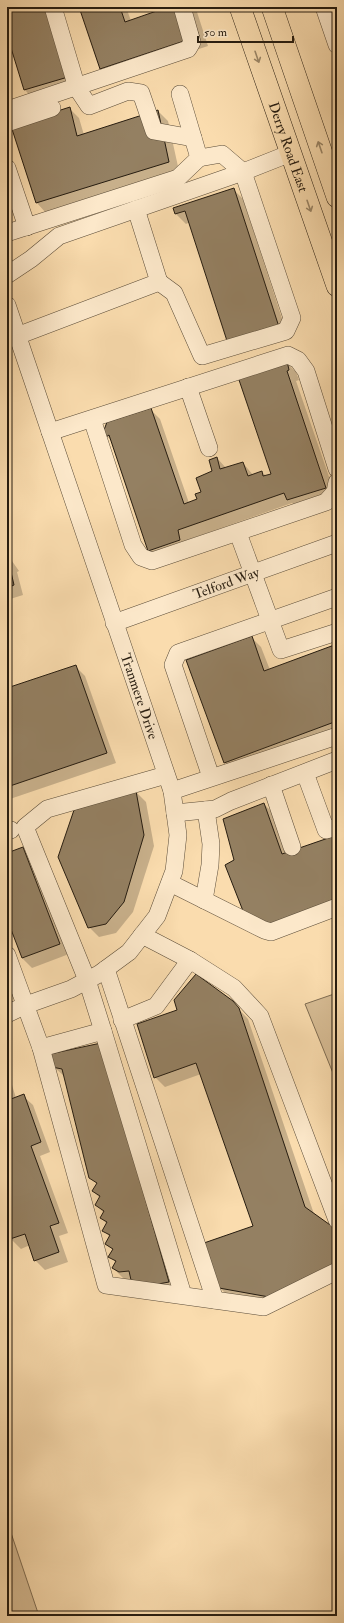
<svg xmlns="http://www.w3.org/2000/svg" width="344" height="1623" viewBox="0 0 344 1623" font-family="'IM FELL Double Pica',serif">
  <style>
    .green { fill: #d6bb93; stroke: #7e6c52 }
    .shadow { fill: #0003 }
    .building { fill: #948062; stroke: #261c10 }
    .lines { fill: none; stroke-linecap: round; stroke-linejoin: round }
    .minor-casing { stroke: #5b4c38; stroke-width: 18 }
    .major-casing { stroke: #261c10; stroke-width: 22 }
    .minor { stroke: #fce8ca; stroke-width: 17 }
    .major { stroke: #fadcae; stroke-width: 21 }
    .oneway { stroke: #9b8667 }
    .labels { text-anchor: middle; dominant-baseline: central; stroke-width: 3; stroke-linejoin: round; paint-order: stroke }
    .street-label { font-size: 14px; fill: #261c10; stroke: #fce8ca }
  </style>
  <rect width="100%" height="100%" fill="#fadcae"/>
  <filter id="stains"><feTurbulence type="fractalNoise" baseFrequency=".005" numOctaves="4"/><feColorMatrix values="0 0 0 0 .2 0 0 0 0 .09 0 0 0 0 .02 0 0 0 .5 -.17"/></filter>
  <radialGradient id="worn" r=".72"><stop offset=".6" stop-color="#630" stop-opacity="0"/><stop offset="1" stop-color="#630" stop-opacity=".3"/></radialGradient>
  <g class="green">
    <polygon points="337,993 337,1083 305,1004"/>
    <polygon points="7,1521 39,1616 7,1616"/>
  </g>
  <g class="shadow">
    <polygon points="7,7 77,87 34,100 25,90 7,31"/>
    <polygon points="80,7 126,7 131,21 171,7 192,7 197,12 208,46 111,78 101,68"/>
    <polygon points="69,108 79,118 84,135 158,111 168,121 179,171 46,213 37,203"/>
    <polygon points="233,189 243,199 288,337 190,222 186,224 176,214"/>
    <polygon points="286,362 296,372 299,380 296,381 336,497 298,509 292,503 187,540 189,550 159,560 149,550 112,442 107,436 150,409 160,419 189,503 198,500 213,472 217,458 226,468 243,463 253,475 262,472 266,476 272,475"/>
    <polygon points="7,544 12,561 19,571 17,572 23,595 7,600"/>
    <polygon points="251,637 261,647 270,670 337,645 337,734 234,772 225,762"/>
    <polygon points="75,666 85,676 116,763 7,800 7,689"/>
    <polygon points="136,792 146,802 154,846 133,912 116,933 99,937 89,927"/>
    <polygon points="264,804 274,814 288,853 337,836 337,915 235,860"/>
    <polygon points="23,848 33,858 69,954 32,968 22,958 7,916 7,854"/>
    <polygon points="232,1002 248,1019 314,1214 337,1233 337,1278 279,1306 230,1298 220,1288 254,1226 201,1074 165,1087 155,1077"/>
    <polygon points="100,1044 178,1291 129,1282 123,1278 113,1268 116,1263 110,1256 113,1250 106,1244 110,1237 103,1230 107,1224 101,1218 104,1213 96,1205 100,1198 93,1191 97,1184 90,1177 65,1077 53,1066"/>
    <polygon points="7,1080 12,1085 16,1098 23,1096 33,1105 50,1152 40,1156 68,1233 59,1236 68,1262 45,1270 35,1260 30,1245 21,1249 11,1239 7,1228"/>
  </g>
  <g class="building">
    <polygon points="7,7 47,7 68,77 24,90 7,35"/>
    <polygon points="79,7 120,7 125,22 168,7 189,7 199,36 100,69"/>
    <polygon points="70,107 77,136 158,110 169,162 36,203 11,126"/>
    <polygon points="234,188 279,327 228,344 185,211 175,214 173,208"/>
    <polygon points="287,361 289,370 287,371 326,488 287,500 284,493 178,530 180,540 148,551 109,435 106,437 104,430 107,422 151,408 184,504 197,499 195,494 201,492 196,478 212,471 209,460 217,457 220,469 243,462 248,476 262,471 263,476 271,474 238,377"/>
    <polygon points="7,555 14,585 7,588"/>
    <polygon points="252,636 264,671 337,644 337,721 224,763 186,660"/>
    <polygon points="76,665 107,753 7,787 7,688"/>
    <polygon points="136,791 144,835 124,902 106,924 88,928 58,857 74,810"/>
    <polygon points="264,803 282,854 337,835 337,902 266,927 245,916 225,865 234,860 223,819"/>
    <polygon points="23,847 60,944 22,958 7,919 7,853"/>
    <polygon points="196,974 233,1001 239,1008 305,1207 333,1227 337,1239 337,1263 269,1297 219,1288 204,1243 253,1226 196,1063 154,1078 137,1024 177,1010 174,1000"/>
    <polygon points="101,1043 169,1282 153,1285 131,1280 129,1271 119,1272 112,1268 116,1261 108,1257 113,1249 105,1244 110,1235 102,1231 107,1222 100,1218 104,1211 95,1205 100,1196 92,1191 97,1183 89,1178 62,1069 52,1067 50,1054"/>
    <polygon points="7,1088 11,1099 24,1094 41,1142 31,1146 59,1223 50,1226 59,1252 34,1261 25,1234 10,1239 7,1231"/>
  </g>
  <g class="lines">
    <g class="minor-casing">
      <g id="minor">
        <polyline points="53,7 77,88 89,106 128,91 141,93 154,131 193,138"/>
        <polyline points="324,7 337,45"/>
        <polyline points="7,110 188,49 192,42 182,7"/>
        <polyline points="7,123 52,108"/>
        <polyline points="7,168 27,227"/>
        <polyline points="7,233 178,178 199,158 180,94"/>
        <polyline points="7,275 31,259 59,236 243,172 291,153"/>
        <polyline points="159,282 174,293 202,356 286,331 292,318 243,172 222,154 199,158"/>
        <path id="s1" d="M7,305L172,791L178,835L174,871L157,916L129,952L99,974L71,989L26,1005L7,1014"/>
        <polyline points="17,336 159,282 136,209"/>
        <polyline points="188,387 209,448"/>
        <polyline points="92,419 133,545 141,557 152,561 326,502 335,492 337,482"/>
        <polyline points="50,432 288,355 298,360 306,371 337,469"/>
        <polyline points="238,533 281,650 337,632"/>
        <path id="s2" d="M114,623L337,543"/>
        <polyline points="305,773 326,830 337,827"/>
        <polyline points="211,777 173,665 178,653 337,597"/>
        <polyline points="271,785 292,847"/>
        <polyline points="172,791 337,736"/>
        <polyline points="175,813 215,809 231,801 337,760"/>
        <polyline points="7,831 11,830"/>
        <polyline points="170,883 264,930 271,932 337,907"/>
        <polyline points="204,900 210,865 211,844 206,810"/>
        <polyline points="142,935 190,960 234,988 260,1016 337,1220"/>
        <polyline points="7,955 41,1048 106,1285 264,1307 337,1271"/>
        <polyline points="106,969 215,1300"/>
        <polyline points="122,1020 156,1006 190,960"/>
        <polyline points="103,1031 183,1295"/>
        <polyline points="41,1048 103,1031 87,980 25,827 47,809 166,775"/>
      </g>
    </g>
    <g class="major-casing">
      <g id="major">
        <path id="s3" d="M240,7L337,286"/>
        <polyline points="272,7 337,197"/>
      </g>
    </g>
    <use href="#minor" class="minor"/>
    <use href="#major" class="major"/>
  </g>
  <defs><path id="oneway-shaft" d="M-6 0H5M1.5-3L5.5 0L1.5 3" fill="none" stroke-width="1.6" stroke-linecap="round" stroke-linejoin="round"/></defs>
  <g class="oneway">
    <use href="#oneway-shaft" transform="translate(257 57) rotate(71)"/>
    <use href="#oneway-shaft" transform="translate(320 147) rotate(-109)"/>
    <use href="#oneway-shaft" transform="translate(309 206) rotate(71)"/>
  </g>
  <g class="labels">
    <g class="street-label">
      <text stroke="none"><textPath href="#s3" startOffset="148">Derry Road East</textPath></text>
      <text stroke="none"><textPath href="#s2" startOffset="119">Telford Way</textPath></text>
      <text stroke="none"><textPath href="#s1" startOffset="413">Tranmere Drive</textPath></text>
    </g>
  </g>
  <rect width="344" height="1623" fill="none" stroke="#fadcae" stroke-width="24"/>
  <rect x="8" y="8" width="328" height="1607" fill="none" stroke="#261c10" stroke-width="2"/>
  <rect x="12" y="12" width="320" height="1599" fill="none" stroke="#261c10"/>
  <path d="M198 36v6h95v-6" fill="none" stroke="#261c10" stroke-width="2"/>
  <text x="204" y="36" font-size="12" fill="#261c10" stroke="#fce8ca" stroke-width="3" paint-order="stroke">50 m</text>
  <rect width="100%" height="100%" filter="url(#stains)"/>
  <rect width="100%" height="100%" fill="url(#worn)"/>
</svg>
